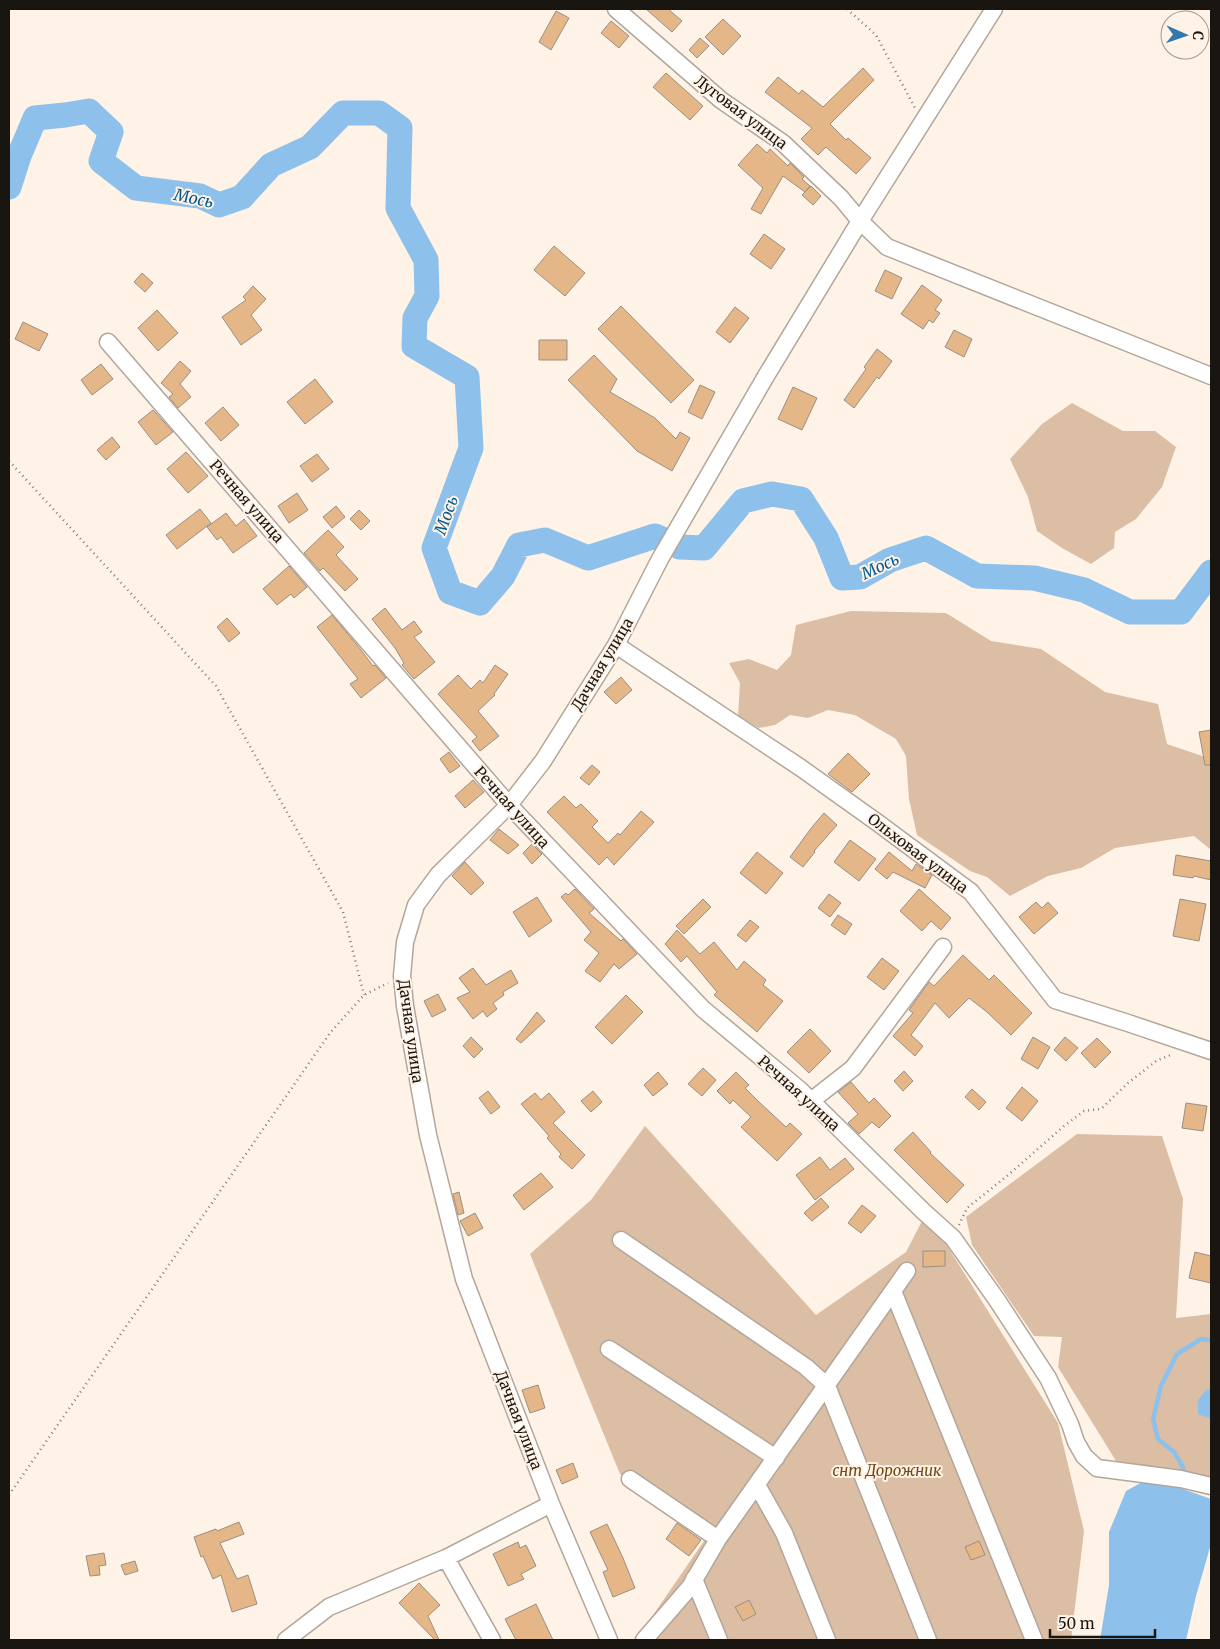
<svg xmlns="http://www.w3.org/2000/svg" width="1220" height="1649" viewBox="0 0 1220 1649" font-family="Merriweather,serif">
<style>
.green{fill:#dbbea3}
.water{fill:#8dc0eb}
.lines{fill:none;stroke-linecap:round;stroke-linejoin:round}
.stream{stroke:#8dc0eb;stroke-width:4.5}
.river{stroke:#8dc0eb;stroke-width:25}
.building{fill:#e5b788;stroke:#9a8f84}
.minor-casing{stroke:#b2a69b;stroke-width:19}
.path{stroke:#857d75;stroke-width:2.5;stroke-dasharray:1 4;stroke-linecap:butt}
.minor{stroke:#fff;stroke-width:16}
.labels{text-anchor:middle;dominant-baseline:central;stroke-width:4;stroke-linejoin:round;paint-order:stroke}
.street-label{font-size:15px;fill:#191511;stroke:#fff2e6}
.park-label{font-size:15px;font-style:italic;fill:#754812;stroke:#fff2e6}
.water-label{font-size:16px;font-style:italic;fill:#035a8f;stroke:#fff2e6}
</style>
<rect width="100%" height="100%" fill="#fff2e6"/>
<path class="green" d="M1072,403l51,28h32l21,16 -14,40 -26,32 -21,13 -1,16 -23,16 -29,-16 -25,-17 -9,-34 -18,-38 32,-35z
M851,611l95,2 45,28 50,8 64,43 53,12 9,40 44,15v91l-17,-14 -79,12 -34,20 -33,8 -38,20 -23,-19 -17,-6 -53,-36 -8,-36 -3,-43 -10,-17 -41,-24 -27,-5 -20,8 -18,-3 -15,10 -16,3 -21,-12 2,-33 -11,-20 20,-4 28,11 14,-15 5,-30z
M645,1126l171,189 90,-63 16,-31 19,15 117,187 26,108 -13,109h-431l-2,-3 68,-99 -86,-64 -90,-220 61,-54z
M1077,1134l85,2 21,63 -7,119 35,-4v165l-82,-12 -13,-6 -58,-94 4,-30 -28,-1 -62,-91 -6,-28z"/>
<path class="water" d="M1207,1389h4v30l-13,-5v-14z
M1146,1480l34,8 31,11v45l-15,52 -10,44h-86l9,-55v-53l17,-41z"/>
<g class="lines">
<path class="stream" d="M1184,1469l-10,-17 -16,-13 -5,-20 8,-33 16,-32 24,-15 10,1"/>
<path class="river" d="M9,187l10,-31 16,-38 30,-3 24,-4 22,21 -10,29 35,27 64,8 19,9 23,-8 29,-32 39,-18 33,-34h36l21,15 -2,80 28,52 1,36 -12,22 -1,28 53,31 4,71 -37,100 16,44 30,11 23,-27 16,-31 26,-5 43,18 67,-22 25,11 24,1 39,-47 29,-7 29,5 25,39 16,40 18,-1 30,-17 36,-12 51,28 57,2 50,12 46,22h51l30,-40"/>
</g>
<path class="building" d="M646,9h22l14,12 -10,11z
M556,11l13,7 -18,32 -12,-8z
M723,19l18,17 -18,19 -18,-18z
M611,21l18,15 -10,12 -18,-15z
M700,38l9,8 -12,12 -8,-8z
M863,68l11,12 -44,44 16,16 2,-2 23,20 -15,16 -30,-27 -8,8 -17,-16 11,-11 -47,-36 13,-15 21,17 3,-4 21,17z
M666,73l37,33 -13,14 -37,-33z
M757,144l10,9 3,-4 18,17 2,-3 14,14 -2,2 8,7 -5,6 -22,-16 -22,38 -10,-5 12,-21 -25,-23z
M811,186l10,10 -8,9 -11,-10z
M764,234l21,15 -14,20 -21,-15z
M554,246l31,27 -20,23 -31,-26z
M885,270l17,8 -10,21 -17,-8z
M142,273l11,10 -8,9 -11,-10z
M922,285l20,15 -7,10 5,3 -7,10 -4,-3 -6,9 -22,-15z
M253,286l13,13 -15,16 11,15 -21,15 -19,-28 24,-17 -3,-3z
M621,306l73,74 -23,23 -73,-74z
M735,307l14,11 -19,25 -14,-11z
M157,310l21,23 -20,18 -20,-23z
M23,322l25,12 -9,17 -24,-12z
M954,330l18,9 -8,18 -19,-10z
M539,340h28v20h-28z
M877,349l15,12 -13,18 -2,-2 -23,31 -10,-8 22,-31 -2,-2z
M594,355l23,24 -7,13 45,26 21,21 4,-7 10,6 -18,33 -35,-20 -69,-71z
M180,361l11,10 -11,13 11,13 -13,11 -9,-11 4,-3 -12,-11z
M101,364l12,15 -21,16 -11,-15z
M315,379l18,23 -28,22 -18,-22z
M700,385l15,7 -13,27 -14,-7z
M793,387l24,11 -15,32 -24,-11z
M223,407l16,18 -18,16 -16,-18z
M153,410l20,22 -17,13 -18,-23z
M112,437l8,10 -14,13 -9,-10z
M186,452l22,24 -20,17 -21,-24z
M317,454l12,15 -17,13 -12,-16z
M297,493l11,17 -19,13 -11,-17z
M336,506l9,11 -13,11 -9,-11z
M200,509l11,14 -34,26 -11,-14z
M359,510l11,11 -9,9 -11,-11z
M226,513l10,13 8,-7 13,17 -24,17 -12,-16 -4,3 -10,-13z
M328,530l16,17 -8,8 22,24 -13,12 -22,-23 -3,3 -16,-18z
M289,566l18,21 -13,11 -3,-4 -14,11 -14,-16z
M385,608l17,22 12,-9 8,11 -8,5 21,25 -21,17 -12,-14 2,-2 -9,-15 -23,-29z
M332,615l29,35 12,16 2,-1 11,13 -25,20 -11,-14 8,-5 -41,-52z
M227,618l13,15 -11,9 -12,-15z
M495,665l13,9 -14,20 1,1 -17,16 21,25 -19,15 -8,-10 5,-4 -39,-43 20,-19 13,14 9,-9 3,3z
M621,677l11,13 -16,14 -12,-12z
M1211,730v35h-6l-6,-33z
M449,752l11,14 -10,7 -10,-14z
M848,753l22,21 -18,18 -24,-18z
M592,765l8,7 -11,13 -9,-7z
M473,780l11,12 -19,16 -10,-12z
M564,796l12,12 5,-4 17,17 -6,6 16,16 10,-10 2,2 21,-24 13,11 -40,43 -7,-8 -8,8 -52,-53z
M824,813l13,12 -23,26 1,1 -12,15 -13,-10 22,-30z
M499,829l20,16 -11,9 -18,-14z
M850,840l26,19 -17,22 -25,-19z
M532,844l10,10 -10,10 -9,-11z
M757,852l26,21 -17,21 -26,-21z
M889,852l23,19 4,-7 16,11 -7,13 -32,-16 -6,7 -12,-10z
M1176,855l35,6v19l-17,-4 -1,2 -20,-3z
M465,862l19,21 -13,12 -19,-19z
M575,889l19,20 -5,4 32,28 2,-2 14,15 -18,15 -5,-5 -14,18 -15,-11 14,-18 -15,-13 7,-8 -30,-35 5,-4 2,2z
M919,889l32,29 -10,12 -10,-9 -9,10 -22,-20z
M829,894l12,9 -11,14 -12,-9z
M537,897l15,24 -23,16 -16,-25z
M703,899l8,8 -27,27 -8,-8z
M1180,899l26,5 -7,37 -26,-5z
M1036,902l6,6 6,-6 10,11 -24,21 -15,-17z
M838,915l14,9 -7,11 -14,-10z
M750,920l9,7 -13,15 -9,-7z
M677,930l23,24 14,-12 23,28 7,-9 22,19 -3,5 20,16 -26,31 -43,-37 3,-3 -30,-36 -6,6 -16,-18z
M963,955l26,25 5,-5 38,38 -21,22 -24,-23 -18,-14 -20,20 -14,-15 -24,32 12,11 -8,10 -22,-20 20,-23 -4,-3 20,-28 5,4z
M882,958l17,13 -15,19 -17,-13z
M473,968l13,17 25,-15 7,13 -15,9 1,3 -11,8 4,6 -10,8 -4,-6 -10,8 -16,-21 13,-6 -11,-14z
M438,994l8,16 -14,7 -8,-16z
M626,995l17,17 -31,32 -17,-17z
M537,1012l8,9 -24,22 -5,-4z
M810,1029l21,22 -22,22 -22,-21z
M471,1037l12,12 -9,9 -11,-12z
M1033,1037l17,10 -12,22 -17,-10z
M1065,1037l13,11 -12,13 -12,-11z
M1097,1038l14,14 -16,16 -14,-15z
M703,1068l13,12 -14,16 -14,-12z
M904,1071l9,10 -10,10 -9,-10z
M658,1072l10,12 -15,12 -9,-11z
M736,1072l13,13 -4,3 13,13 28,26 4,-4 12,11 -25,27 -36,-34 10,-10 -18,-17 -3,4 -13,-13z
M851,1082l18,21 5,-5 17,18 -12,12 -7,-6 -13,12 -11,-11 10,-9 -20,-22z
M1022,1087l16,14 -16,20 -16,-13z
M972,1089l14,13 -7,8 -14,-13z
M488,1091l12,16 -9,7 -12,-16z
M593,1091l9,11 -11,10 -10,-11z
M535,1093l6,7 8,-7 16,19 -12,11 32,32 -13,14 -13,-12 2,-3 -14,-16 2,-2 -28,-32z
M1186,1103l21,3 -4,25 -21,-3z
M913,1132l18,20 -1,1 34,32 -17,18 -53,-53z
M820,1157l10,13 15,-12 9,11 -39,31 -19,-25z
M541,1173l12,14 -29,23 -11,-15z
M459,1192l5,21 -6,2 -5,-21z
M821,1198l8,9 -17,14 -8,-8z
M862,1205l14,11 -15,17 -13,-10z
M475,1213l8,15 -15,8 -8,-15z
M923,1251h22v15l-22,1z
M1195,1252l16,4v27l-22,-5z
M538,1385l7,23 -15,5 -8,-23z
M573,1463l5,14 -16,7 -6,-14z
M239,1522l5,12 -24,9 17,36 11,-4 9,29 -25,8 -11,-37 -8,4 -10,-23 -2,1 -7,-20 22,-8 1,2z
M677,1523l24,17 -12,16 -23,-17z
M607,1524l16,34 12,30 -22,9 -10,-25 5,-2 -18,-38z
M979,1541l6,14 -14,5 -6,-13z
M518,1542l2,6 6,-3 10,21 -15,8 3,5 -16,7 -15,-32z
M104,1553l2,12 -7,1 1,9 -10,1 -4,-20z
M135,1561l3,10 -13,4 -4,-10z
M419,1583l21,22 -12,11 11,24h-4l-36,-37z
M749,1600l7,14 -13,7 -8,-14z
M536,1604l17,36h-37l-11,-21z"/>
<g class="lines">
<g class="minor-casing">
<path id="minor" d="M616,9l105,91 62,43 58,55 19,23 27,26 324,129
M108,342l401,463 194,204 97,81 123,121 30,27 44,62 51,78 22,46 6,18 8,14 13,12 84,11 30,7
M616,645l185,123 77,55 93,69 84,108 73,23 83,28
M811,1101l42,-33 90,-121
M621,1240l185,127 21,19 101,254
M893,1291l141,349
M609,1349l167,109
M630,1479l88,60
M757,1485l27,48 43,107
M446,1558l46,82
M694,1579l25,61
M286,1640l43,-33 117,-49 105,-54
M609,1640l-58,-136 -87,-225 -36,-144 -23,-129 -3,-30 3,-34 11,-37 22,-30 71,-70 34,-44 73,-116 44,-86 106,-183 94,-155 134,-212
M644,1640l46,-53 28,-48 189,-268"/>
</g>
<path class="path" d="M847,9l29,26 39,73
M9,461l207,225 127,226 21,83
M959,1225l8,-17 40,-32 57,-50 20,-15 17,-2 27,-26 28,-22 17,-7
M9,1495l321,-462 34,-38 24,-12"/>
<use href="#minor" class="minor"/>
</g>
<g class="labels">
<g class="street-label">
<text transform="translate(741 112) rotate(37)">Луговая улица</text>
<text transform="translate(247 501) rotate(49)">Речная улица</text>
<text transform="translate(602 664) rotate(-59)">Дачная улица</text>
<text transform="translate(512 807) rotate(48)">Речная улица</text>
<text transform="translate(918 853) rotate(37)">Ольховая улица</text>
<text transform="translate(411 1031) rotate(82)">Дачная улица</text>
<text transform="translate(799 1093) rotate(42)">Речная улица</text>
<text transform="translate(519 1420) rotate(69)">Дачная улица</text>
</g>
<g class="park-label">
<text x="887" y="1470">снт Дорожник</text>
</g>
<g class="water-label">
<text transform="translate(194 198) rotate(12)">Мось</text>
<text transform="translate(446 515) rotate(-70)">Мось</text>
<text transform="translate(880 566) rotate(-25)">Мось</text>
</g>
</g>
<rect width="1220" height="1649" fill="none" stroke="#191511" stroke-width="20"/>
<g transform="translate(1185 35) rotate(92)"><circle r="24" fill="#fff2e6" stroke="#a39a91"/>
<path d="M0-4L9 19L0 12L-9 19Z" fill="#3278ad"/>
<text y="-8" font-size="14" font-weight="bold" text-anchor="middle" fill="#191511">С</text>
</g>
<path d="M1050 1629v8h105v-8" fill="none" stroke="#191511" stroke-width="2.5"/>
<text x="1058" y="1629" font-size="15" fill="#191511" stroke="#fff2e6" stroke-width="4" paint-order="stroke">50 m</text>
</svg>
